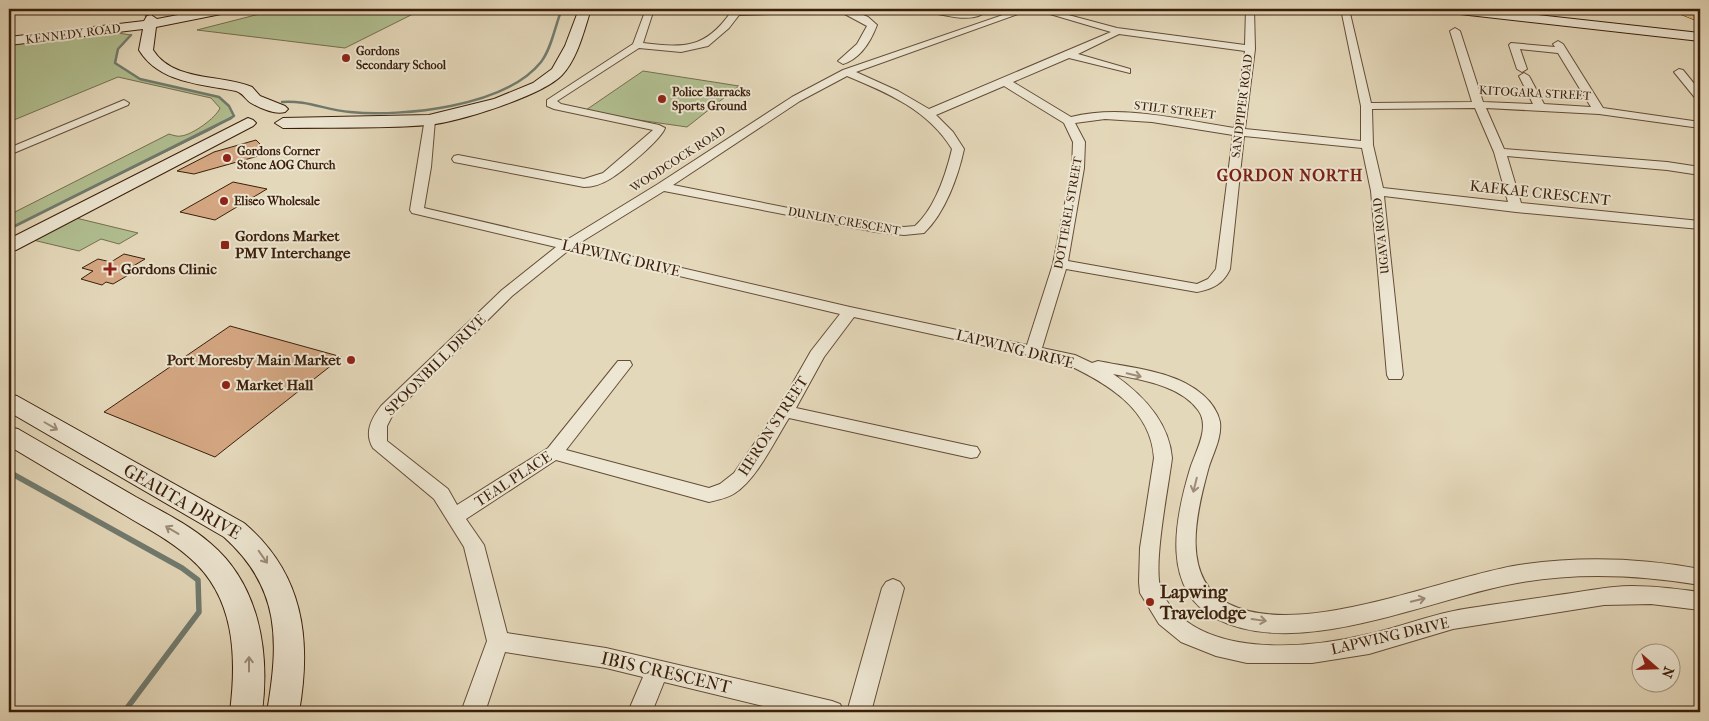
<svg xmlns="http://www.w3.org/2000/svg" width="1709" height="721" viewBox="0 0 1709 721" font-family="'IM FELL French Canon',serif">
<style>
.green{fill:#b1bf91;stroke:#766f4e}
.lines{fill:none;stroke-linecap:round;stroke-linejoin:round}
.stream-far2{stroke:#717b6f;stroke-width:2.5}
.stream-far1{stroke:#717b6f;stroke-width:3}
.stream{stroke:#717b6f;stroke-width:5.5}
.building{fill:#d4a782;stroke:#3b1f0b}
.street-casing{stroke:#654d37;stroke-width:2}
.secondary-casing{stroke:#3b1f0b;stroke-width:2}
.highway-casing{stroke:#3b1f0b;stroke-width:1}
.street{fill:#ede6d2;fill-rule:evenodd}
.secondary{fill:#ede6d2;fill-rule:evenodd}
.highway{fill:#e2bc7d;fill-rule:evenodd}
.oneway{stroke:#9d8c78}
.poi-dot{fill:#8f2418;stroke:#ede6d2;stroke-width:2}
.labels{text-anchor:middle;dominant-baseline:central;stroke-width:4;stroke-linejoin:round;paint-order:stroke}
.far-street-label{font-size:12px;fill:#3b1f0b;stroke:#ede6d2}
.far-poi-label{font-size:12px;font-weight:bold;fill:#3b1f0b;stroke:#ede6d2;text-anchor:start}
.street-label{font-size:15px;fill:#3b1f0b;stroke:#ede6d2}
.poi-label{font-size:15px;font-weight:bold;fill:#3b1f0b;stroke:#ede6d2;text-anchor:start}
.far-district-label{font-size:16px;font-weight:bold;letter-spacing:1px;fill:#7a1f14;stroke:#ede6d2}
.near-street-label{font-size:18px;fill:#3b1f0b;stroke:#ede6d2}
.near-poi-label{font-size:18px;font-weight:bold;fill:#3b1f0b;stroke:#ede6d2;text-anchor:start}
</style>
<rect width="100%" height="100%" fill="#e4d8ba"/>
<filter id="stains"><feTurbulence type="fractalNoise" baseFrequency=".004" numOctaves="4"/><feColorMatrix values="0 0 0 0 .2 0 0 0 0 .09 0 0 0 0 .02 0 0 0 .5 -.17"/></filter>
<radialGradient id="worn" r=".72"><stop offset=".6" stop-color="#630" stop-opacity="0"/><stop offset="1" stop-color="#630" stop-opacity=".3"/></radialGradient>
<path class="green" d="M279,9h118l20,3 -72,36 -148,-18z
M118,33l13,2 -13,14 -3,14 25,16 79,18 10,9 5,10 -24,14 -201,99v-14l160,-81c3,1 9,3 12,2 11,-1 35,-18 39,-28l-9,-10 -93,-21 -109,45v-79z
M643,71l96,15 -52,41 -104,-15z
M76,218l62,15 -19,11 -18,-5 -22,12 -46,-11z"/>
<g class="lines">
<path class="stream-far2" d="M146,16l11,-7
M131,35l-13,14 -3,14 25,16 79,18 10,9 5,10 -5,3
M282,102c24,-2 44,8 68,10 53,5 155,-5 191,-50 11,-14 14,-37 21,-53"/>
<path class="stream-far1" d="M9,229l222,-111"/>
<path class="stream" d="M9,472l173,96 16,12 1,32 -75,100"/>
</g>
<path class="building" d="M256,140l13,13 -75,21 -17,-3 37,-19z
M233,182l34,7 -52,31 -35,-8z
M124,254l21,5 -15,9 7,2 -24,14 -7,-2 -4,3 -21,-6 12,-8 -11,-3 16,-9 13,3z
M230,326l112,31 -127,100 -111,-45z"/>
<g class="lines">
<g class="street-casing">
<path id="street" d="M646,9h8l-11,34c41,5 62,6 88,-31l-2,-3h120l19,8 9,8c-6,16 -17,34 -34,39l-5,-3 19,-17 10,-18 -26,-14 -102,3 -10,13 -21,18 -27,6 -42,-4 -82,53 4,3 98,21 6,3c-4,12 -43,44 -55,51 -8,5 -17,8 -26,8l-130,-25 -2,-3 2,-3 4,-1 126,24 19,-6 50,-43 -99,-21 -7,-3v-6l86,-56z
M924,9l41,3 24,-3c-15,16 -42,6 -61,3z
M1020,9h12l-176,63 42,19 31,18 182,-77 -78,-23h13l71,19 128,17 1,-36h8l1,40 -10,80 116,12v-35l-20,-97h8l22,94 101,-1 -22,-71 5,-3 5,3 23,71 50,2 -14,-28 5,-3 5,3 15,28 47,3 -33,-54 -38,-4 7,20 -5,3 -5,-3 -8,-24 2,-2 44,4 -2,-3 5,-3 5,3 40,64 97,14v6l-101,-14 -113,-6 18,41 163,13 33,5v8l-33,-5 -160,-14 14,47 179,18v8l-184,-17 -132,-16 19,179 -2,4h-12l-2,-4 -16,-184 -9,-43 -118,-12 -14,133c-7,15 -17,20 -33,23l-131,-23 -24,79 33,7 17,8 6,-2c34,7 78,10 105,34 8,7 15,17 17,27 2,17 -8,33 -12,48 -12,44 -28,109 21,134 72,36 214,-27 290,-39 60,-9 122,-7 181,4v16c-60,-10 -123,-13 -183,-2 -86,15 -217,78 -300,36 -57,-29 -42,-100 -27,-150 5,-17 21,-42 8,-59 -18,-25 -57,-30 -85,-36 29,20 56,47 59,84 -3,27 -21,113 -10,135 35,67 145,56 207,41 32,-7 63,-20 95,-25 31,-5 62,-9 94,-14 25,-3 49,-9 74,-9 23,0 46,3 68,6v18l-49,-6 -47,1 -151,24 -84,25 -57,9h-65l-31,-7 -35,-14 -22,-18 -19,-31 -1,-11 1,-34 14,-90c-3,-50 -49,-76 -90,-95l-210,-46 -30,40 -28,51 175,38 6,1 3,5 -3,5 -6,1 -182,-40c-14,22 -32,61 -54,75 -7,5 -18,7 -26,9l-153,-42 -90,59 18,26 23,88 99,15 226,53 8,3 4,8h-56l-124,-30 -12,30h-24l15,-35 -37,-9 -101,-16 -20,60h-24l26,-71 -23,-94 -30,-48 -61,-51c-9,-15 -2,-29 8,-42l121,-116 54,-43 -144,-34 -2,-3 15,-92h8l2,2 -4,47 -7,41 141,33 93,-57 134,-87 51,-27zM1119,34l126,17 -11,77c-53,-8 -111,-24 -163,-11l-58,-35 56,-24 61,15v-4l-52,-15zM847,76c41,17 81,34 105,73 -6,25 -17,59 -37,77l-11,1 -65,-9 -166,-33 127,-84zM1004,86l60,37 9,19 -1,26 -19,96 -26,81 -177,-38 -272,-63 86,-53 212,41 28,3 20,-2c21,-20 34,-56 40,-84l-11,-17 -17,-17zM1475,108l19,44 14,50 -125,-14 -10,-43 -1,-36zM1105,119l47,3 81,13 -17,134 -8,10 -11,5 -129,-23 16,-93 1,-26 -10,-19zM569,250l271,64 -29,37 -33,58 -44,64 -14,11 -11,4 -143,-38 66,-85 -2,-4h-12l-70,87 -91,57 -9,-16 -61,-48v-15l6,-12 119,-118z
M1679,69l4,1 17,21v9l-4,-1 -22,-27z
M124,100l5,3 -1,2 -119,50v-7z
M893,579l7,3 4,6 -33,124h-24l35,-124 4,-6z"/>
</g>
<g class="secondary-casing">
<path id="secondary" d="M209,9h23l-6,4 -70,14 -3,23c20,32 68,24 99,37l8,9 25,10 3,3 -3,3c-10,3 -25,-4 -34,-9 -6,-4 -8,-10 -15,-12 -35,-7 -77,-8 -97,-41l4,-21 -134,16v-8l135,-16 3,-5 4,-1 6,4z
M579,9h12c-7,21 -13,49 -29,66 -20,21 -104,47 -134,50 -48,4 -97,2 -145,3l-8,-5 8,-5 146,-3 65,-16 39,-16 19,-14 13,-23z
M1445,9h37l218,24v8l-249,-28z
M248,118l5,2 3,3 -3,3 -237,124 -7,2v-13z
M9,394l8,2 227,127c59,50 68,115 55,189h-32c12,-70 14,-124 -43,-175l-215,-125z
M9,427l9,2c39,23 79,45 118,68 25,14 52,27 74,46 49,41 60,108 52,169h-32c7,-56 5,-115 -40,-154 -20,-18 -44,-30 -67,-44 -38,-23 -76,-45 -114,-68z"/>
</g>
<g class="highway-casing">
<path id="highway" d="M1673,9h20l7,3v10l-25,-10z"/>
</g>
<use href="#street" class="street"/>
<use href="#secondary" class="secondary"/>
<use href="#highway" class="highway"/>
</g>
<defs><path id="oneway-shaft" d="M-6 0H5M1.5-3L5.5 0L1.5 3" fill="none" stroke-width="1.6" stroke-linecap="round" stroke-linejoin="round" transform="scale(1.25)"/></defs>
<g class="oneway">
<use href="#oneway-shaft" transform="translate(1134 375) rotate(13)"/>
<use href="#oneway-shaft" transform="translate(51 426) rotate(30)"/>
<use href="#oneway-shaft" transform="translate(1195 485) rotate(104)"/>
<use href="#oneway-shaft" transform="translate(172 530) rotate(-149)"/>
<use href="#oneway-shaft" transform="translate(263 557) rotate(55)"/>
<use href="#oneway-shaft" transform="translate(1418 600) rotate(-14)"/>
<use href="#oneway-shaft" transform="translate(1259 620) rotate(8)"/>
<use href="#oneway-shaft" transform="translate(249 664) rotate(-90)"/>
</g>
<g class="poi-dot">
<circle cx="346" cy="58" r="5"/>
<circle cx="662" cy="99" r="5"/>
<circle cx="227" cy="158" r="5"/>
<circle cx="224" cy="201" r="5"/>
<rect x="220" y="240" width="10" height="10" rx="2.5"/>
<path d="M107.5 261.5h5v5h5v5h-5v5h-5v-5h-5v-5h5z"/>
<circle cx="351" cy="360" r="5"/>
<circle cx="226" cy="385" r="5"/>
<circle cx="1150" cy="602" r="5"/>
</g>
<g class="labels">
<g class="far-street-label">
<text transform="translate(73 34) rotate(-7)">KENNEDY ROAD</text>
<text transform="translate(1535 93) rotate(3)">KITOGARA STREET</text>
<text transform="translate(1242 106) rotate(-83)">SANDPIPER ROAD</text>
<text transform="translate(1175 110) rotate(7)">STILT STREET</text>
<text transform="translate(678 159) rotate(-33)">WOODCOCK ROAD</text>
<text transform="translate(1068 213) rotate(-80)">DOTTEREL STREET</text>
<text transform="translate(844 221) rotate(10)">DUNLIN CRESCENT</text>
<text transform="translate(1381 236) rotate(-96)">UGAVA ROAD</text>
</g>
<g class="far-poi-label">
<text x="356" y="51">Gordons<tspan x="356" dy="14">Secondary School</tspan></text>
<text x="672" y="92">Police Barracks<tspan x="672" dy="14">Sports Ground</tspan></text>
<text x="237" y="151">Gordons Corner<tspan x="237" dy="14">Stone AOG Church</tspan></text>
<text x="234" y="201">Eliseo Wholesale</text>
</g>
<g class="street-label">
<text transform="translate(1540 193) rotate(6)">KAEKAE CRESCENT</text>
<text transform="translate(621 258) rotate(13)">LAPWING DRIVE</text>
<text transform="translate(1015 349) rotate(14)">LAPWING DRIVE</text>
<text transform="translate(435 365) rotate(-45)">SPOONBILL DRIVE</text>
<text transform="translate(773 426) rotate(-57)">HERON STREET</text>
<text transform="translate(513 479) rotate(-33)">TEAL PLACE</text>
<text transform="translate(1390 636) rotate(-13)">LAPWING DRIVE</text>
</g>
<g class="poi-label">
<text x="235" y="236">Gordons Market<tspan x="235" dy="17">PMV Interchange</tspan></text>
<text x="121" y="269">Gordons Clinic</text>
<text x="341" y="360" text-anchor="end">Port Moresby Main Market</text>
<text x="236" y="385">Market Hall</text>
</g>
<g class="far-district-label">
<text x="1290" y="175">GORDON NORTH</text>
</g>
<g class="near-street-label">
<text transform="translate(182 502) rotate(30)">GEAUTA DRIVE</text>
<text transform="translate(666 673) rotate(13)">IBIS CRESCENT</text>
</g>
<g class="near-poi-label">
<text x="1160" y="592">Lapwing<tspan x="1160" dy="21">Travelodge</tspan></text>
</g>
</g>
<rect width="1709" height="721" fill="none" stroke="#e4d8ba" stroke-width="30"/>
<rect x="10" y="10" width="1689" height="701" fill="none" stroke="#3b1f0b" stroke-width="2.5"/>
<rect x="15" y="15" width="1679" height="691" fill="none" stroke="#3b1f0b"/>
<g transform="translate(1656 668) rotate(110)"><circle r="24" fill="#ede6d2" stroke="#a69682"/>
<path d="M0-4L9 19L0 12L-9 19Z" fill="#8f2418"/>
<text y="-8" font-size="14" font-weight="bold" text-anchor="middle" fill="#3b1f0b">N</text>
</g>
<rect width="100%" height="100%" filter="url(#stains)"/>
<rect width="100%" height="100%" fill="url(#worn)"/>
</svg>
